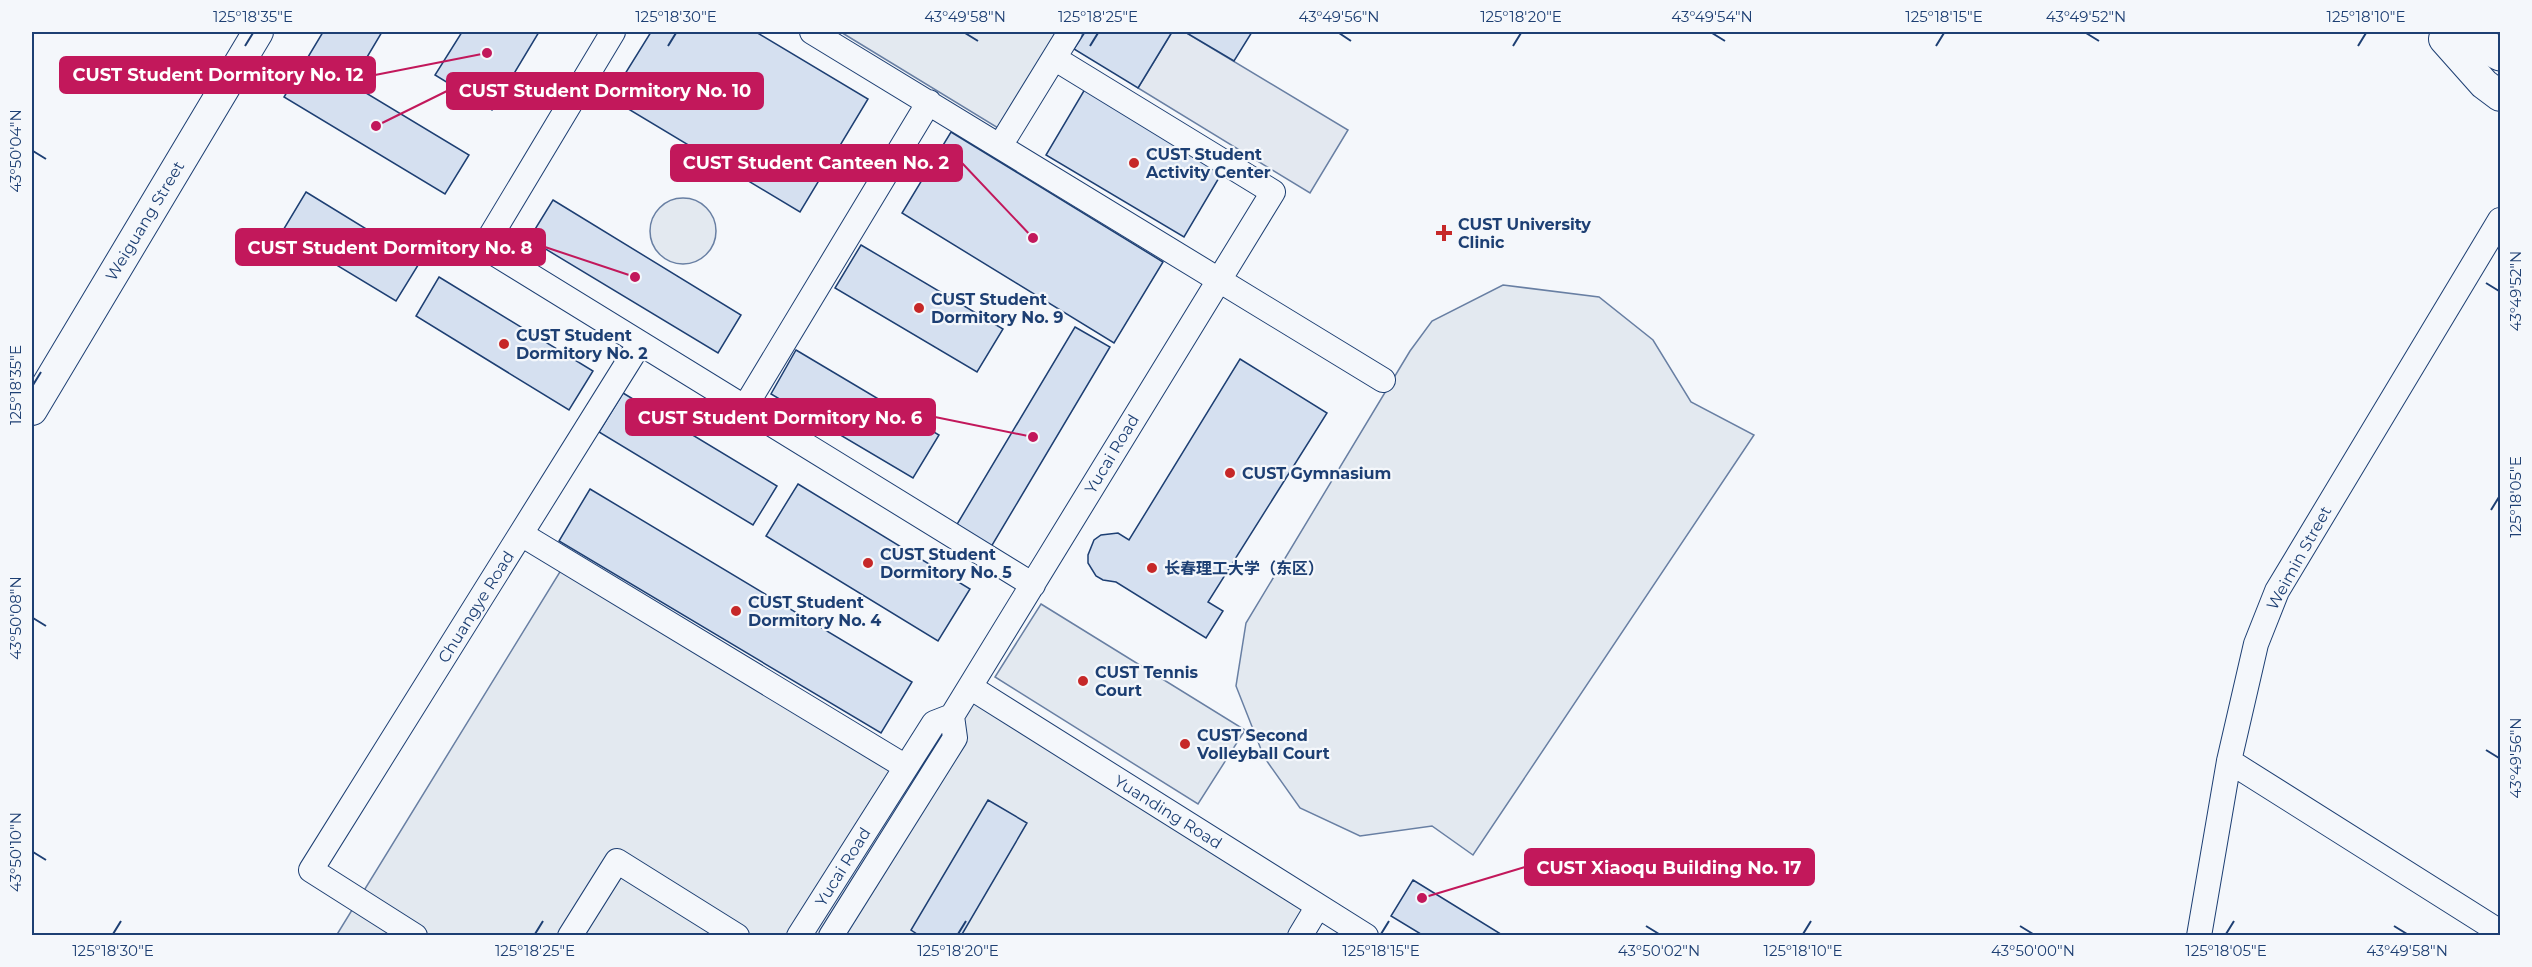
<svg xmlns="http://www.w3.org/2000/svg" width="2532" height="967" viewBox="0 0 2532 967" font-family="Montserrat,'Noto Sans SC',sans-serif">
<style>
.green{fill:#e3e9f0;stroke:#687fa3;stroke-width:1.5}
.parking{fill:#e3e8f0;stroke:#687fa3;stroke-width:1.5}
.building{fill:#d5e0f0;stroke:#1d3f73;stroke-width:1.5}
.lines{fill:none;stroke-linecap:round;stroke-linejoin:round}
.minor-casing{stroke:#1d3f73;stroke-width:26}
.major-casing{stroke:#1d3f73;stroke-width:32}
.highway-casing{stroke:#1d3f73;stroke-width:35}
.minor{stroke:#f4f7fb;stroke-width:24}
.major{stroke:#f4f7fb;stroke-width:30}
.highway{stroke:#f4f7fb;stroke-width:33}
.ticks{fill:none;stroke:#1d3f73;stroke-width:2}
.poi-dot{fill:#c62828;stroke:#f4f7fb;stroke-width:2}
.labels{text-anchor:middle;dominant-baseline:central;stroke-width:4.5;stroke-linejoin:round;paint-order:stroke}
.poi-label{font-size:16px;font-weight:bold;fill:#1d3f73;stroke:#f4f7fb;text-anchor:start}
.street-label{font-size:16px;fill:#1d3f73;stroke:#f4f7fb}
.leader{fill:none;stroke:#c2185b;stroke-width:2}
.callout-dot{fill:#c2185b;stroke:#f4f7fb;stroke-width:2}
.callout{fill:#c2185b;stroke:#c2185b;stroke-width:2}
.callout-label{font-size:18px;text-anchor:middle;font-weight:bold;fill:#fff}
.neatline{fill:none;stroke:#1d3f73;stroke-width:2}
.ticks-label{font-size:15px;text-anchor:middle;fill:#1d3f73}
</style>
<rect width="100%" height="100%" fill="#f4f7fb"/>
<path class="green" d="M846,32h211l-59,96 -154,-94z
M650 231a33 33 0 1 1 66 0a33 33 0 1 1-66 0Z
M1503,285l96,12 54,43 38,62 63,33 -281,420 -41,-29 -72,10 -60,-28 -36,-51 -28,-71 10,-63 164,-272 22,-30z
M566,562l340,205 64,-80 348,219 -18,30h-964z
M1041,604l204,126 -47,74 -203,-127z"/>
<path class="parking" d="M1172,32h13l163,98 -38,63 -172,-105z"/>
<path class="building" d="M323,32h59l-31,52 118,71 -24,39 -161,-97z
M462,32h77l-47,78 -57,-35z
M651,32h105l112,67 -68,113 -190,-114z
M1085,32h87l-34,56 -64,-39z
M1185,32h67l-18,29z
M1085,89l138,82 -39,66 -138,-82z
M951,132l212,130 -49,81 -212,-130z
M306,192l114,70 -24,39 -114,-69z
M553,200l188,115 -23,38 -189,-114z
M861,245l142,84 -26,43 -142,-84z
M439,277l154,94 -24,39 -153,-94z
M1075,327l35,20 -119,200 -35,-21z
M796,350l143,85 -26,43 -142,-84z
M1240,359l87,54 -119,189 15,9 -17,27 -90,-56 -13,-2 -7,-4 -8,-13v-8l6,-15 7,-5 17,-2 11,7z
M623,393l154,93 -24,39 -154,-93z
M798,484l172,105 -32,52 -172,-105z
M590,489l322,193 -31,51 -322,-192z
M988,800l39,23 -66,113h-41l-9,-6z
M1413,880l91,56h-80l-33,-20z"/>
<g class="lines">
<g class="minor-casing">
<path id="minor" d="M613,32l-129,215 549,338
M812,32l571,348
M1000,146l70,-114
M745,407l184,-305
M521,534l385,233
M970,687l396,249
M952,716l321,-524 -219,-134
M2229,761l271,171
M415,936l-104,-66 329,-527
M570,936l47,-75 120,75
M799,936l135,-213 18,-7 3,22 -124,198
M1300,936l18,-30
M2199,936l30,-175 27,-117 21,-53 223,-371"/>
</g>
<g class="major-casing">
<path id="major" d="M2444,39l40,45 16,12
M32,410l226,-378"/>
</g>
<g class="highway-casing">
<path id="highway" d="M2458,32l42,22"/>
</g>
<use href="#minor" class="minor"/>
<use href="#major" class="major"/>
<use href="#highway" class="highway"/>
</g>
<path class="ticks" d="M965,33l13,8M1339,33l12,8M1712,33l13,8M2086,33l13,8M245,46l8,-13M668,46l8,-13M1090,46l8,-13M1513,46l8,-13M1936,46l8,-13M2358,46l8,-13M33,151l13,8M2486,283l13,8M33,385l8,-13M2491,510l8,-13M33,618l13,8M2486,750l13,8M33,852l13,8M1646,926l13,8M2020,926l13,8M2394,926l13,8M113,934l8,-13M535,934l8,-13M958,934l8,-13M1381,934l8,-13M1803,934l8,-13M2226,934l8,-13"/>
<g class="poi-dot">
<circle cx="1134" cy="163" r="6"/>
<path d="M1441 224h6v6h6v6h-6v6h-6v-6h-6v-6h6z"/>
<circle cx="919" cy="308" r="6"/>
<circle cx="504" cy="344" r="6"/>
<circle cx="1230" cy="473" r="6"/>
<circle cx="868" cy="563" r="6"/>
<circle cx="1152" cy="568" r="6"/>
<circle cx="736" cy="611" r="6"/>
<circle cx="1083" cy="681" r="6"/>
<circle cx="1185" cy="744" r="6"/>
</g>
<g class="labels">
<g class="poi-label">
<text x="1146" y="154">CUST Student<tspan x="1146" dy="18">Activity Center</tspan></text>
<text x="1458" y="224">CUST University<tspan x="1458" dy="18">Clinic</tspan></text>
<text x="931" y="299">CUST Student<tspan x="931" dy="18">Dormitory No. 9</tspan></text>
<text x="516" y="335">CUST Student<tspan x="516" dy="18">Dormitory No. 2</tspan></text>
<text x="1242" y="473">CUST Gymnasium</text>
<text x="880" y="554">CUST Student<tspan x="880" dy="18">Dormitory No. 5</tspan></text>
<text x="1164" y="568">长春理工大学（东区）</text>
<text x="748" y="602">CUST Student<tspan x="748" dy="18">Dormitory No. 4</tspan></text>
<text x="1095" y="672">CUST Tennis<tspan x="1095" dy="18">Court</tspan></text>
<text x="1197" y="735">CUST Second<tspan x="1197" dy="18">Volleyball Court</tspan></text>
</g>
<g class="street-label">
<text transform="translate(145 221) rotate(-59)">Weiguang Street</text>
<text transform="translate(1112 454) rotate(-59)">Yucai Road</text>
<text transform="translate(2299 558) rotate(-61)">Weimin Street</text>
<text transform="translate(476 607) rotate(-58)">Chuangye Road</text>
<text transform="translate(1168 812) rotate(32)">Yuanding Road</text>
<text transform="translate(843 867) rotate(-58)">Yucai Road</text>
</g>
</g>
<path class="leader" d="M487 53L375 75M376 126L447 91M1033 238L962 163M635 277L545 247M1033 437L935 417M1422 898L1525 867"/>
<g class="callout-dot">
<circle cx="487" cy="53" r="6"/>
<circle cx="376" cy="126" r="6"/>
<circle cx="1033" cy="238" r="6"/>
<circle cx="635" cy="277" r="6"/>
<circle cx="1033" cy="437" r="6"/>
<circle cx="1422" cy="898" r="6"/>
</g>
<g class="callout">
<rect x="60" y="57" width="315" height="36" rx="6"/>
<rect x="447" y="73" width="316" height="36" rx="6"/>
<rect x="671" y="145" width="291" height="36" rx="6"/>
<rect x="236" y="229" width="309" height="36" rx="6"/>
<rect x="626" y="399" width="309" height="36" rx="6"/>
<rect x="1525" y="849" width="289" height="36" rx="6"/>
</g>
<g class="callout-label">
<text x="218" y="81">CUST Student Dormitory No. 12</text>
<text x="605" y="97">CUST Student Dormitory No. 10</text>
<text x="816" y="169">CUST Student Canteen No. 2</text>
<text x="390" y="254">CUST Student Dormitory No. 8</text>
<text x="780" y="424">CUST Student Dormitory No. 6</text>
<text x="1669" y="874">CUST Xiaoqu Building No. 17</text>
</g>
<rect width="2532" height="967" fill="none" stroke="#f4f7fb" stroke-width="66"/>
<rect x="33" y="33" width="2466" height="901" class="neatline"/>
<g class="ticks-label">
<text x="253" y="22">125°18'35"E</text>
<text x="676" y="22">125°18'30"E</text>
<text x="965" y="22">43°49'58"N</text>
<text x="1098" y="22">125°18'25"E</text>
<text x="1339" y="22">43°49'56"N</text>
<text x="1521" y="22">125°18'20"E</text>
<text x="1712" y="22">43°49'54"N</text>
<text x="1944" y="22">125°18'15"E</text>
<text x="2086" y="22">43°49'52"N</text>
<text x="2366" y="22">125°18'10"E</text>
<text transform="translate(16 151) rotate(-90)" y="5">43°50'04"N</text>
<text transform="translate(2516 291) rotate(-90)" y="5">43°49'52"N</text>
<text transform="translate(16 385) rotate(-90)" y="5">125°18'35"E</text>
<text transform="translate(2516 497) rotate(-90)" y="5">125°18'05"E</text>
<text transform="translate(16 618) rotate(-90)" y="5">43°50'08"N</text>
<text transform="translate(2516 758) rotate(-90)" y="5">43°49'56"N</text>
<text transform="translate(16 852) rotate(-90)" y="5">43°50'10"N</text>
<text x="113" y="956">125°18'30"E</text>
<text x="535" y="956">125°18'25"E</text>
<text x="958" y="956">125°18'20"E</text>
<text x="1381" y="956">125°18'15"E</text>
<text x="1659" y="956">43°50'02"N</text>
<text x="1803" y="956">125°18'10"E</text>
<text x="2033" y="956">43°50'00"N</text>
<text x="2226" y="956">125°18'05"E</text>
<text x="2407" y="956">43°49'58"N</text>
</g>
</svg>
